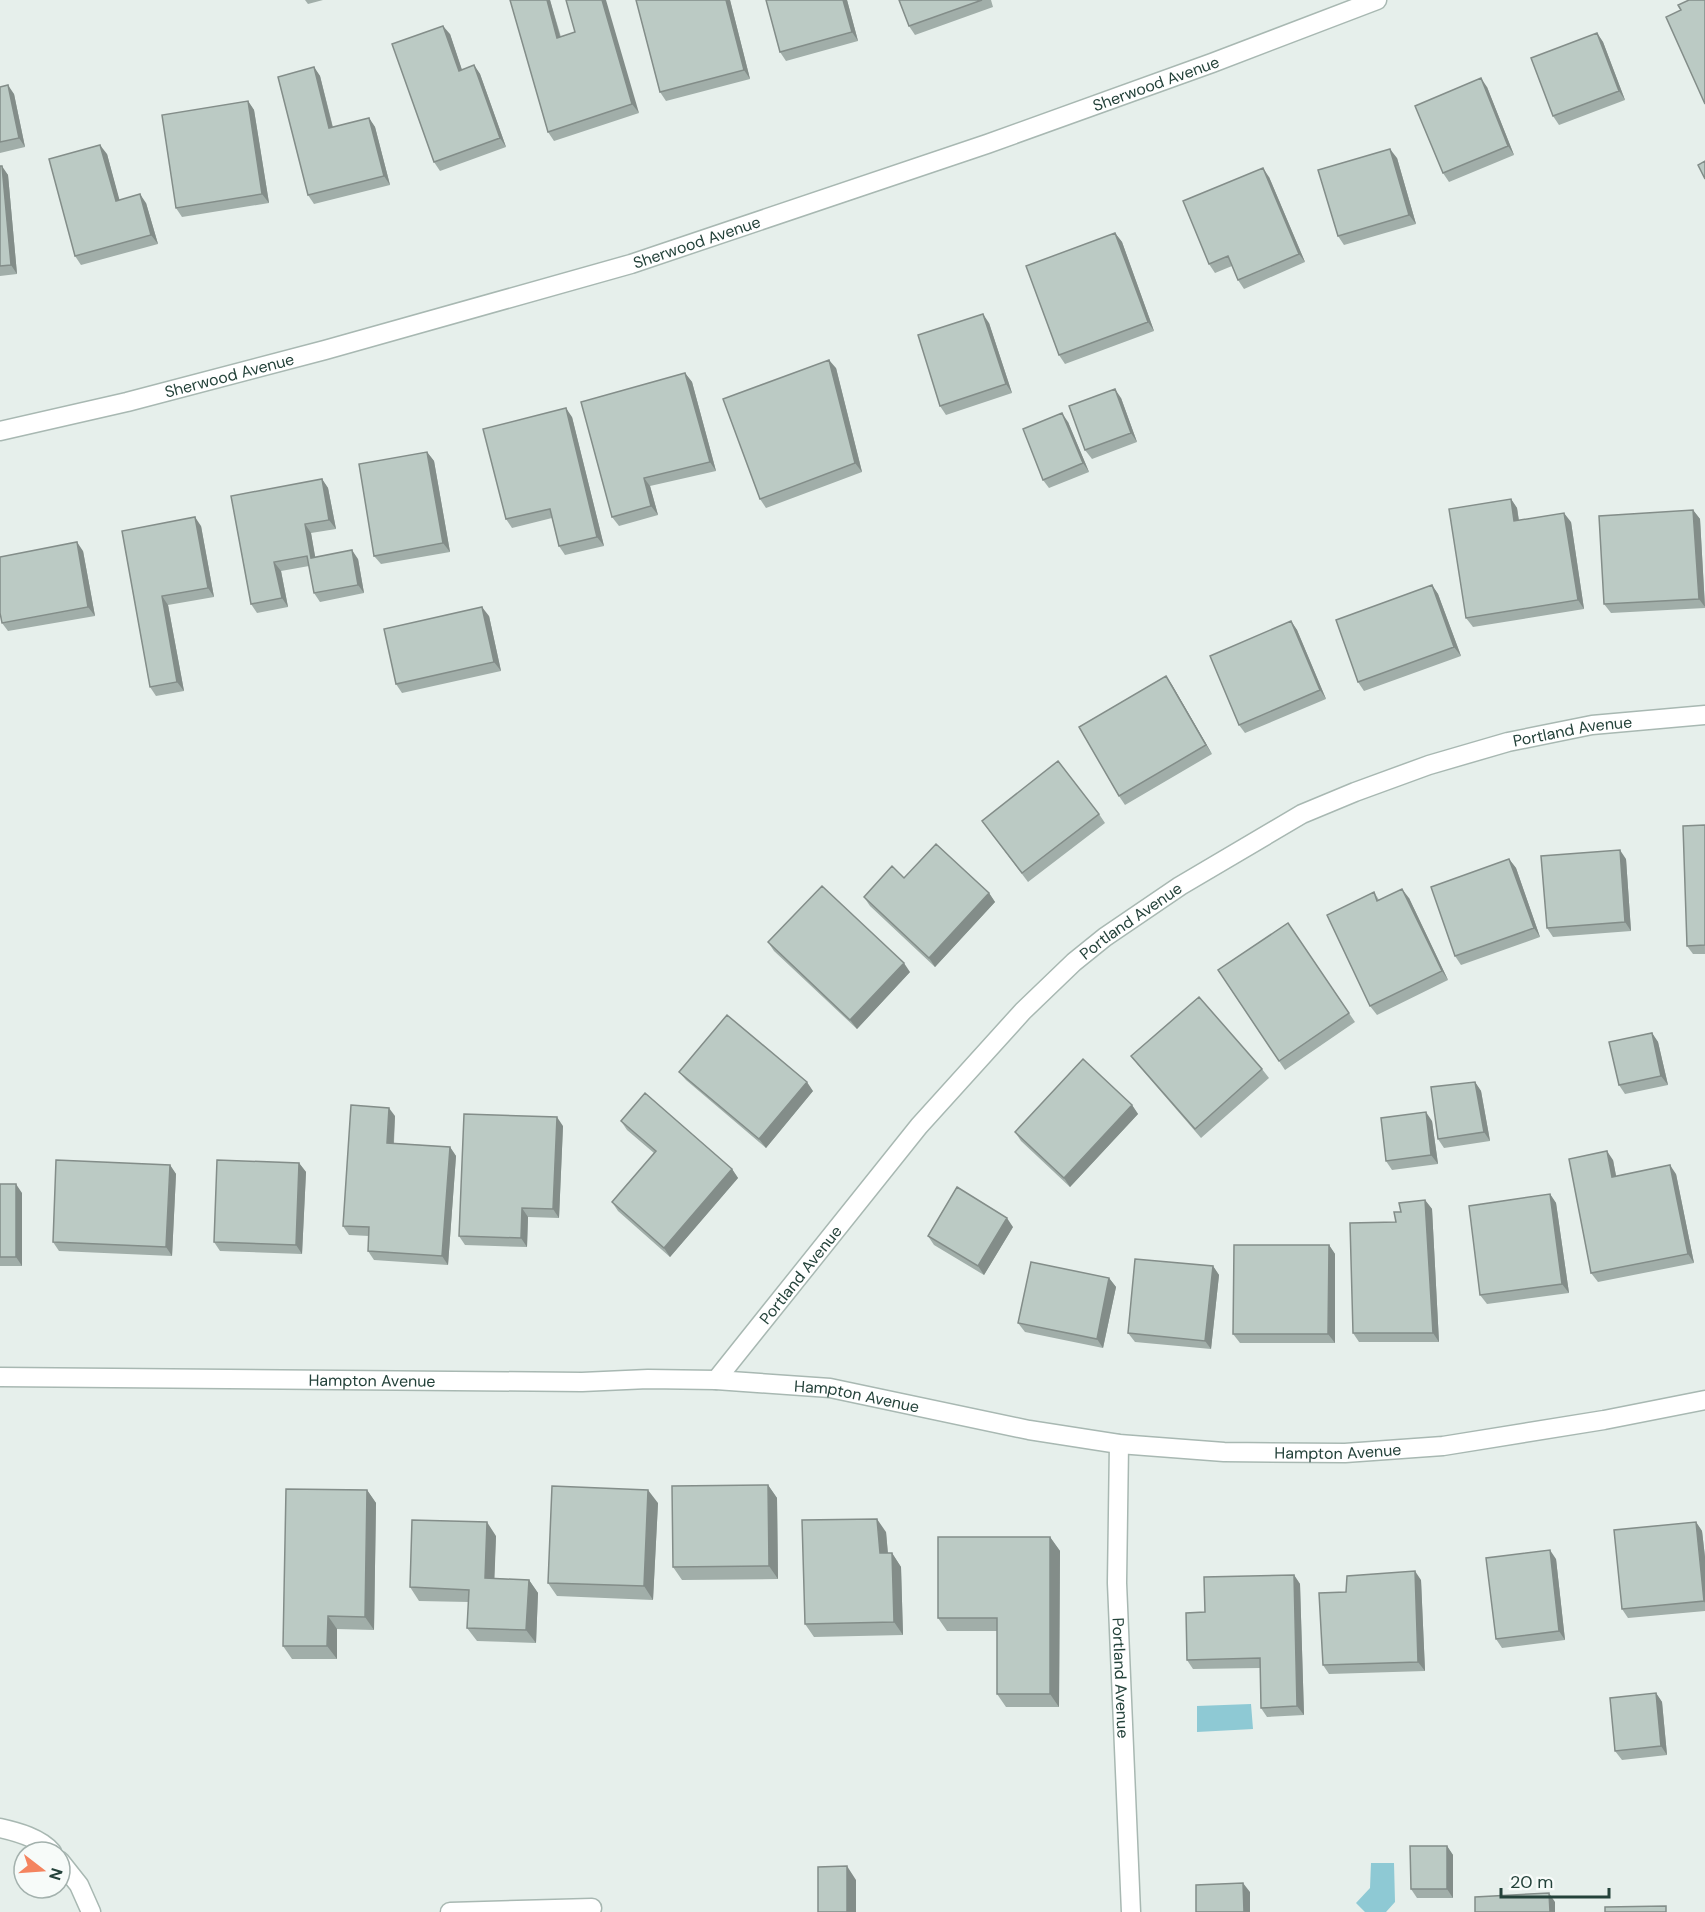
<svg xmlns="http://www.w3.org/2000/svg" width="1705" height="1912" viewBox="0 0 1705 1912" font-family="'DM Sans',sans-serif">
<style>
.water{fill:#8ec9d4}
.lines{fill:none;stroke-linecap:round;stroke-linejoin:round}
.lane-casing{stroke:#a8b8b2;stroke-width:21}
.street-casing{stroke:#a8b8b2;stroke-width:21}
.lane{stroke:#fff;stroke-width:18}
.street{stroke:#fff;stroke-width:18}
.wall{fill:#a1aea9}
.shaded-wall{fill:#838d89}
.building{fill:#bbcac4;stroke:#838d89;stroke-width:1.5}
.labels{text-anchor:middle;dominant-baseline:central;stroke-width:4.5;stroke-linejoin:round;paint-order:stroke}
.street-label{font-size:16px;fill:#24423a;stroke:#f7fbf9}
</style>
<rect width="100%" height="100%" fill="#e6efeb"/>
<path class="water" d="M1251,1704l2,25 -56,3v-26z
M1371,1863h23l1,39 -9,10h-21l-9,-9 14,-15z"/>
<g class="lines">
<g class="lane-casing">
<path id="lane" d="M0,1828c18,4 40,10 52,24
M60,1861l19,24 12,27
M450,1912l142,-4"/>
</g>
<g class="street-casing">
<g id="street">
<path id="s1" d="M0,431l127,-29 198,-52 306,-86 356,-120 225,-81 165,-63"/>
<path id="s2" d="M0,1377l582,5 66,-3 68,1 114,8 199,42 90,14 105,8 121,1 98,-7 161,-26 101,-20"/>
<path id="s3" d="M716,1380l203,-254 104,-115 51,-49 31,-25 75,-51 122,-72 53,-22 74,-27 79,-23 84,-17 113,-10"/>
<path id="s4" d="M1119,1444l-2,139 14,329"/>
</g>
</g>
<use href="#lane" class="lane"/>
<use href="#street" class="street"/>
</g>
<path class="wall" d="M305,0h18l-15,4z
M510,0h40l11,37 14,-5 -9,-32 73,113 -85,28 -6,-9z
M636,0h94l20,79 -84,22 -6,-9z
M766,0h81l11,41 -72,20 -6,-9z
M899,0h92l2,7 -78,28 -6,-9z
M1597,33l6,9 22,58 -66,25 -6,-9z
M450,34l12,36 12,-5 6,9 26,73 -66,24 -6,-9z
M314,67l6,9 13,51 36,-9 6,9 15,58 -76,19 -6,-9z
M0,87l14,7 11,53 -25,6z
M1487,87l27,68 -65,27 -6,-9z
M248,101l6,9 15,93 -87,14 -6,-9z
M107,154l12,46 27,3 12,41 -77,21 -6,-9z
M1397,158l19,66 -72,21 -6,-9z
M0,166l8,9 9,99 -17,2z
M1269,177l36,85 -61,27 -6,-9 -6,-14 -17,7 -6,-9z
M1115,233l7,9 32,89 -89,33 -6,-9z
M989,323l23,70 -66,22 -6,-9z
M836,368l26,104 -96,36 -6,-9z
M685,373l7,9 24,89 -66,15 8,29 -39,11 -7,-9z
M1121,398l16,44 -45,17 -7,-9z
M572,417l32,129 -39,9 -6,-9 -7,-28 -40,10 -6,-9z
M1068,422l21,50 -40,16 -6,-8z
M427,452l7,9 16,91 -69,12 -7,-8z
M322,479l6,9 8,41 -25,4 4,24 43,2 6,34 -44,9 -6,-9 -5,-27 -28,5 7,36 -31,6 -6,-9z
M1511,499l6,9 2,12 52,2 13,87 -111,18 -7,-9z
M1693,510l7,9 5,89 -94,5 -7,-9z
M201,526l13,71 -46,8 16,86 -28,5 -6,-9 -28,-156z
M83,551l12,65 -87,15 -6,-8z
M1432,585l6,9 23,62 -97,35 -6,-9z
M489,616l12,55 -99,22 -6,-9z
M1291,621l6,9 29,69 -81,34 -6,-8z
M1166,676l6,9 40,69 -87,51 -6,-9z
M1099,814l6,9 -77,59 -46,-61z
M1705,825v129h-12l-6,-8z
M1509,859l7,9 24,69 -79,28 -6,-9z
M1626,859l5,72 -78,6 -6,-9z
M904,878l85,15 6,9 -60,65 -65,-61 -6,-9z
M1374,892l5,8 30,-2 39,82 -71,35 -7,-9z
M1288,923l67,99 -70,48 -67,-100z
M768,942l142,30 -53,57 -83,-78z
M1652,1033l6,9 10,43 -43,9 -6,-9z
M1131,1056l131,13 7,9 -68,60 -63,-73z
M679,1072l134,19 -47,57 -80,-68z
M1475,1082l6,9 9,50 -46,7 -6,-9z
M1132,1105l6,9 -68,73 -49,-46 -6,-9z
M395,1116l-1,27 56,4 6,9 -8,109 -74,-5 -6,-9 1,-15 -20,-1 -6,-9z
M621,1121l111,48 6,9 -68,79 -52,-46 -6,-9 42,-49 -27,-23z
M1432,1121l6,43 -46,6 -6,-9z
M563,1126l-4,92 -31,-1 -1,30 -62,-2 -6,-9z
M1613,1160l3,16 60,-2 18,89 -96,19 -7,-9z
M299,1163l7,9 -4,82 -82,-3 -6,-9z
M170,1165l6,9 -4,82 -113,-5 -6,-9z
M0,1184l22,9v73h-22z
M1550,1194l6,9 13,90 -82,11 -7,-9z
M1425,1200l7,9 7,133h-80l-6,-9 43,-111 5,-10z
M1013,1227l-29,48 -50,-30 -6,-9z
M1329,1245l6,9v89h-95l-7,-9z
M1213,1266l6,9 -8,74 -76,-7 -7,-9z
M1109,1278l7,9 -13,61 -78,-16 -7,-9z
M768,1485l9,13 1,81 -96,1 -9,-13z
M367,1490l9,13 -2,127 -37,-1v30h-45l-9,-13z
M658,1503l-5,97 -96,-4 -9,-13z
M1696,1522l6,9 3,26v54l-77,7 -6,-9z
M886,1532l2,21h4l9,14 2,68 -89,2 -9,-13z
M496,1536l-2,42 35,2 9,13 -2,50 -59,-2 -10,-13 2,-26 -50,-1 -9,-14z
M1050,1537l10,14 -1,156h-53l-9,-13v-63h-50l-9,-13z
M1556,1559l9,81 -63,8 -6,-9z
M1294,1575l6,9 4,131 -37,2 -6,-9 -1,-40 -67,1 -6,-9 18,-48z
M1421,1580l4,91 -96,3 -6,-9 23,-73z
M1656,1693l6,9 5,53 -45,5 -7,-9z
M1447,1846l6,9v43h-36l-6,-9z"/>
<path class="shaded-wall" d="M547,0h3l13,47 -6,-9z
M602,0h4l33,113 -7,-9z
M726,0h4l20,79 -6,-9z
M843,0h4l11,41 -6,-9z
M443,26l7,8 15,45 -6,-8z
M1597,33l6,9 22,58 -6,-9z
M474,65l6,9 26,73 -6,-9z
M314,67l6,9 15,61 -6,-9z
M1481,78l6,9 27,68 -6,-9z
M8,85l6,9 11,53 -6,-9z
M248,101l6,9 15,93 -7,-9z
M369,118l6,9 15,58 -6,-9z
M100,145l7,9 15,55 -6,-8z
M1390,149l7,9 19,66 -7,-9z
M2,166l6,9 9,99 -6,-9z
M1263,168l6,9 36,85 -6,-8z
M140,194l6,9 12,41 -7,-9z
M1115,233l7,9 32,89 -6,-9z
M983,314l6,9 23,70 -6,-9z
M829,360l7,8 26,104 -7,-9z
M685,373l7,9 24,89 -6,-9z
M1115,389l6,9 16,44 -6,-9z
M566,408l6,9 32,129 -7,-9z
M1062,413l6,9 21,50 -6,-9z
M427,452l7,9 16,91 -7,-9z
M644,478l6,8 8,29 -7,-9z
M322,479l6,9 8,41 -7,-9z
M1511,499l6,9 3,22 -6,-9z
M1693,510l7,9 5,88 -6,-8z
M1564,513l7,9 13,87 -6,-9z
M195,517l6,9 13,71 -6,-9z
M305,524l6,9 6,34 -6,-9z
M77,542l6,9 12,65 -7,-9z
M352,550l6,9 6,34 -6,-8z
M274,562l7,9 7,36 -6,-9z
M1432,585l6,9 23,62 -7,-9z
M162,596l6,9 16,86 -7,-9z
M482,607l7,9 12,55 -7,-9z
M1291,621l6,9 29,69 -6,-9z
M1166,676l6,9 40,69 -6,-9z
M1620,850l6,9 5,72 -6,-9z
M1509,859l7,9 24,69 -6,-9z
M1402,889l7,9 39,82 -6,-9z
M989,893l6,9 -60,65 -6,-9z
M904,963l6,9 -53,57 -7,-9z
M1652,1033l6,9 10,43 -7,-9z
M807,1082l6,9 -47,57 -7,-9z
M1475,1082l6,9 9,50 -6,-9z
M1132,1105l6,9 -68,73 -6,-9z
M389,1108l6,8 -2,36 -6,-9z
M1426,1112l6,9 6,43 -7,-9z
M557,1117l6,9 -4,92 -6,-9z
M450,1147l6,9 -8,109 -6,-9z
M1607,1151l6,9 5,26 -6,-9z
M299,1163l7,9 -4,82 -6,-9z
M170,1165l6,9 -4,82 -6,-9z
M1670,1165l6,9 18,89 -6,-9z
M732,1169l6,9 -68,79 -6,-9z
M16,1184l6,9v73l-6,-9z
M1550,1194l6,9 13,90 -7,-9z
M1425,1200l7,9 7,133 -6,-9z
M522,1208l6,9 -1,30 -6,-9z
M1007,1218l6,9 -29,48 -6,-9z
M1329,1245l6,9v89l-7,-9z
M1213,1266l6,9 -8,74 -6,-8z
M1109,1278l7,9 -13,61 -6,-9z
M768,1485l9,13 1,81 -9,-13z
M367,1490l9,13 -2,127 -9,-13z
M648,1490l10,13 -5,97 -9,-14z
M877,1519l9,13 3,35 -9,-14z
M487,1522l9,14 -2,55 -9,-13z
M1696,1522l6,9 3,26v46l-1,-2z
M1050,1537l10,14 -1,156 -9,-13z
M1550,1550l6,9 9,81 -6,-9z
M892,1553l9,14 2,68 -9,-13z
M1415,1571l6,9 4,91 -7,-9z
M1294,1575l6,9 4,131 -7,-9z
M529,1580l9,13 -2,50 -10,-13z
M328,1616l9,13v30l-10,-13z
M1656,1693l6,9 5,53 -6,-9z
M1447,1846l6,9v43l-6,-9z
M847,1866l9,14v32h-9z
M1243,1883l7,9v20h-6z
M1549,1893l6,9v10h-5z"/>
<path class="building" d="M510,0h37l10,38 18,-6 -9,-32h36l30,104 -84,28z
M636,0h90l18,70 -84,22z
M766,0h77l9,32 -72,20z
M899,0h83l-73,26z
M1689,0h16v104l-39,-87 15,-7 -3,-5z
M443,26l16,45 15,-6 26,73 -66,24 -42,-118z
M1597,33l22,58 -66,25 -22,-58z
M314,67l15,61 40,-10 15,58 -76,19 -30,-118z
M1481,78l27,68 -65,27 -28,-67z
M8,85l11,53 -19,4v-55z
M248,101l14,93 -86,14 -14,-93z
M100,145l16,56 24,-7 11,41 -76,21 -26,-97z
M1390,149l19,66 -71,21 -20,-66z
M1705,161v18l-7,-14z
M0,166h2l9,99 -11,1z
M1263,168l36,86 -61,26 -10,-24 -19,8 -26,-63z
M1115,233l33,89 -89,33 -33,-89z
M983,314l23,70 -66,22 -22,-71z
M829,360l26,103 -95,36 -37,-100z
M685,373l25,89 -66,16 7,28 -39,11 -31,-115z
M1115,389l16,44 -46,17 -16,-44z
M566,408l31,129 -38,9 -9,-37 -44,10 -23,-90z
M1062,413l21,50 -40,17 -20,-51z
M427,452l16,91 -69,13 -15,-92z
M322,479l7,41 -24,4 6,34 41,-8 6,35 -44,8 -7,-37 -33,6 8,36 -31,6 -20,-108z
M1511,499l3,22 50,-8 14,87 -112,18 -17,-109z
M1693,510l6,89 -95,5 -5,-88z
M195,517l13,71 -46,8 15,86 -27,5 -28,-156z
M77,542l11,65 -86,16 -2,-10v-56z
M1432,585l22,62 -96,35 -22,-62z
M482,607l12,55 -98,22 -12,-55z
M1291,621l29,69 -81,35 -29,-69z
M1166,676l40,69 -87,51 -40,-69z
M1058,761l41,53 -77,59 -40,-52z
M1705,825v120l-18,1 -4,-120z
M936,844l53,49 -60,65 -65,-61 28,-31 12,12z
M1620,850l5,72 -78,6 -6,-72z
M1509,859l25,69 -79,28 -24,-69z
M822,886l82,77 -54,57 -82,-78z
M1402,889l40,82 -72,35 -43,-91 47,-23 3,9z
M1288,923l61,90 -70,48 -61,-91z
M1199,997l63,72 -67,60 -64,-73z
M727,1015l80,67 -48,57 -80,-67z
M1652,1033l9,43 -42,9 -10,-43z
M1083,1059l49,46 -68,73 -49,-46z
M1475,1082l9,50 -46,7 -7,-52z
M645,1093l87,76 -68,79 -52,-46 44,-51 -35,-30z
M351,1105l38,3 -2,35 63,4 -8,109 -74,-5 1,-24 -26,-1z
M1426,1112l5,43 -45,6 -5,-43z
M464,1114l93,3 -4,92 -31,-1 -1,30 -62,-2z
M1607,1151l5,26 58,-12 18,89 -97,19 -22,-114z
M56,1160l114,5 -4,82 -113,-5z
M217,1160l82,3 -3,82 -82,-3z
M0,1184h16v73h-16z
M957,1187l50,31 -29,48 -50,-30z
M1550,1194l12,90 -82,11 -11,-89z
M1425,1200l8,133h-80l-3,-110 46,-1 -2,-10h7l-2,-9z
M1234,1245h95l-1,89h-95z
M1135,1259l78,7 -8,75 -77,-8z
M1031,1262l78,16 -12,61 -79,-16z
M768,1485l1,81 -96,1 -1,-81z
M552,1486l96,4 -4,96 -96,-3z
M286,1489l81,1 -2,127 -37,-1 -1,30h-44z
M877,1519l3,34h12l2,69 -89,2 -3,-104z
M412,1520l75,2 -2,56 44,2 -3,50 -59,-2 2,-38 -59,-3z
M1696,1522l8,79 -82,8 -8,-79z
M938,1537h112v157h-53v-76h-59z
M1550,1550l9,81 -63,8 -10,-81z
M1415,1571l3,91 -95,3 -4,-72 27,-1 1,-16z
M1294,1575l3,131 -36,2 -1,-50 -73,2 -1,-47 19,-1 -1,-35z
M1656,1693l5,53 -46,5 -5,-53z
M1410,1846h37v43h-36z
M847,1866v46h-29v-45z
M1243,1883l1,29h-48v-27z
M1549,1893l1,19h-75v-15z
M1666,1906v6h-61v-5z"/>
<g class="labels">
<g class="street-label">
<text stroke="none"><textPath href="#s1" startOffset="1208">Sherwood Avenue</textPath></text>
<text stroke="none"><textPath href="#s1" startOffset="722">Sherwood Avenue</textPath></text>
<text stroke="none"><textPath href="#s1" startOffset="236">Sherwood Avenue</textPath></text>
<text stroke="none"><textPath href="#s3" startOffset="1107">Portland Avenue</textPath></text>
<text stroke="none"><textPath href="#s3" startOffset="621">Portland Avenue</textPath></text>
<text stroke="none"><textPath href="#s3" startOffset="135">Portland Avenue</textPath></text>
<text stroke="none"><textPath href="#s2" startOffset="372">Hampton Avenue</textPath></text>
<text stroke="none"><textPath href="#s2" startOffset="858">Hampton Avenue</textPath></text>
<text stroke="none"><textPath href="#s2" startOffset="1344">Hampton Avenue</textPath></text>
<text stroke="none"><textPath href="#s4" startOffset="234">Portland Avenue</textPath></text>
</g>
</g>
<g transform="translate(42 1870) rotate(107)"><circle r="28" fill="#f7fbf9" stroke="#a3b1ad" stroke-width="1.5"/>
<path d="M0-4.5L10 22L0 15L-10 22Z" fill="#f4845f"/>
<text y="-9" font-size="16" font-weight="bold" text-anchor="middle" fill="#24423a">N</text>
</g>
<path d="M1501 1888v9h108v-9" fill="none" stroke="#24423a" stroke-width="3"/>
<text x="1510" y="1888" font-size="18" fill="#24423a" stroke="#f7fbf9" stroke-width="4.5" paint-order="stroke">20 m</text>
</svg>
